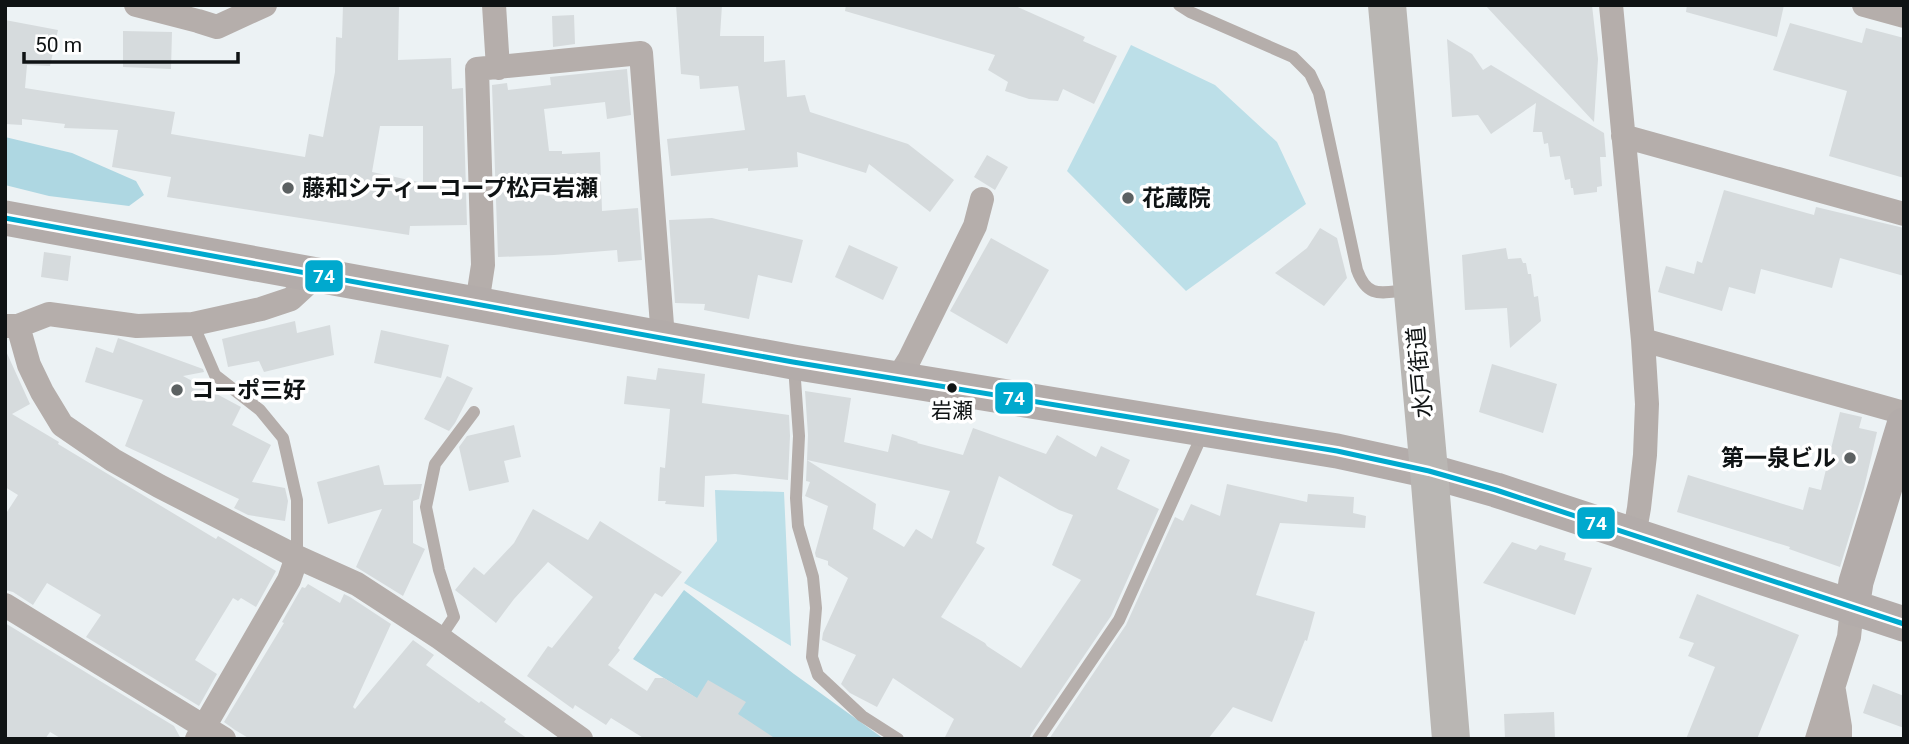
<svg xmlns="http://www.w3.org/2000/svg" width="1909" height="744" viewBox="0 0 1909 744" font-family="Roboto,'Noto Sans JP',sans-serif">
<style>
.green{fill:#bcdfe8}
.forest{fill:#aed7e2}
.building{fill:#d6dbdd;fill-rule:evenodd}
.lines{fill:none;stroke-linecap:round;stroke-linejoin:round}
.lane{stroke:#b5aeab;stroke-width:12}
.street{stroke:#b5aeab;stroke-width:24}
.secondary{stroke:#b3acaa;stroke-width:35}
.highway{stroke:#b9b6b3;stroke-width:38}
.bus-1-casing{stroke:#fff;stroke-width:10}
.bus-1{stroke:#00a9ce;stroke-width:5}
.poi-dot{fill:#5c6162;stroke:#fff;stroke-width:2.5}
.bus-dot{fill:#0f1314;stroke:#fff;stroke-width:2.5}
.labels{text-anchor:middle;dominant-baseline:central;stroke-width:7;stroke-linejoin:round;paint-order:stroke}
.bus-label{font-size:21px;fill:#0f1314;stroke:#fff}
.poi-label{font-size:23px;font-weight:bold;fill:#0f1314;stroke:#fff;text-anchor:start}
.street-label{font-size:23px;fill:#0f1314;stroke:#fff}
.line-badge{stroke:#fff;stroke-width:2.5}
.badge-label{font-size:19px;text-anchor:middle;font-weight:bold;fill:#fff}
</style>
<rect width="100%" height="100%" fill="#ecf2f4"/>
<path class="green" d="M1131,45l84,40 62,57 29,62 -120,87 -119,-120z
M715,490l69,2 7,154 -107,-63 33,-42z"/>
<path class="forest" d="M5,137l67,16 64,28 8,14 -15,11 -80,-10 -44,-11z
M684,590l110,84 90,65h-121l-130,-80z"/>
<path class="building" d="M343,5h56l-1,55 53,-2 1,31 11,-1 4,137 -57,1 -1,9 -242,-38 4,-20 -59,-10 6,-37 -54,-2 1,-4 -43,-5v6l-17,-1v-104l53,10 -8,36 -23,-1 -2,23 150,24 -4,22 134,23 4,-23 14,3 12,-65 1,-35 6,1zM380,126h43v57l-51,-11z
M676,5h46l-2,31h44v26l21,-2 2,37 18,-2 5,17 98,32 46,36 -24,32 -61,-48 -3,9 -69,-21 1,15 -50,4v-3l-77,8 -4,-37 78,-9 -7,-44 -38,3 -1,-13 -18,-2z
M846,5h167l72,32 -2,4 34,15 -23,48 -31,-15 -5,12 -29,-2 -24,-8 3,-9 -20,-12 7,-15 -150,-44z
M1485,5h107l6,54 -4,63z
M1687,5h97l-7,32 -91,-25z
M574,15l1,29 -22,3 -1,-31z
M1790,23l72,20 4,-15 38,10v140l-75,-22 18,-65 -74,-21z
M123,31l49,1 -1,37 -48,-2z
M1447,39l25,15 11,16 8,-5 113,68 2,24h-6l2,29 -5,1v5l-23,3 -1,-7h-2l-1,-9 -5,1 -5,-24 -10,1 -2,-14 -4,1 -2,-12h-9l3,-29 -45,31 -13,-19 -26,2z
M627,69l4,46 -24,4 -2,-17 -61,7 5,42h13v3l38,-2 2,59 36,-3 4,52 -24,2 -1,-12 -63,5 -56,2 -6,-172 15,-2 1,7 43,-5 -1,-8z
M987,155l21,12 -13,23 -21,-13z
M1724,190l90,25 2,-8 88,21v48l-64,-18 -8,30 -71,-19 -6,25 -26,-7 -7,24 -64,-19 8,-26 28,8 3,-13 5,2z
M712,218l91,22 -11,43 -34,-8 -9,44 -45,-9 1,-6 -30,-1 -6,-83z
M1320,228l17,10 10,40 -23,28 -49,-33 32,-25z
M991,238l58,32 -42,74 -57,-33z
M849,245l49,22 -15,33 -48,-23z
M1506,248l2,11 13,-1 2,5h3l2,11h3l3,23 4,-1 3,25 -31,27 -3,-40 -42,2 -3,-55z
M44,252l27,4 -3,25 -27,-4z
M295,321l2,12 33,-8 4,30 -70,17 -5,-11 -31,6 -6,-28z
M381,330l68,15 -8,33 -67,-15z
M118,338l85,31 1,3 -21,4 58,31 -9,18 39,20 -19,37 33,6 3,13 -3,20 -37,-6 -14,-7 5,-9 -114,-53 18,-46 -58,-18 11,-35 17,6z
M5,349l25,55 -18,10 47,28 -1,2 158,95 2,-3 58,35 -20,36 -15,-9 -3,3 -5,-3 -38,62 22,14 -18,32 -113,-69 15,-22 -54,-32 -14,22 -20,-13 -8,-2v-75l13,-20 -13,-8z
M1492,364l65,20 -14,49 -64,-21z
M658,368l47,6 -3,29 87,12 1,21 -2,44 -53,-6 -30,2 -1,31 -39,-3 1,-3h-8l2,-34 5,1 5,-59 -46,-5 3,-28 29,4z
M447,376l26,12 -18,35 -6,8 -25,-12z
M805,391l46,7 -7,44 44,10 4,-18 26,8 -1,1 46,12 10,-27 73,26 11,-19 39,22 5,-11 29,14 -13,29 42,20 -48,107 -80,118 -2,5h-85l10,-20 -61,-41 -16,29 -27,-14 -9,-9 15,-29 -34,-15 1,-7 25,-55 -20,-13v-4l-12,-4 -1,-4 13,-47 -23,-10 5,-14 -4,-1 1,-21 69,44 -3,25 31,18 12,-18 16,10 18,-48 -143,-31 1,-25zM999,476l60,34 14,5 -21,50 29,15 -60,88 -34,-22 -2,-3 -44,-26 44,-69 -9,-5z
M1840,412l22,5 -3,11 18,4 -13,56 -24,79 -51,-18 1,-2 -113,-35 11,-37 115,35 6,-23 12,3z
M514,425l7,32 -17,4 5,21 -40,9 -10,-44 8,-11z
M379,465l5,20 38,-1 -3,15 -6,2v42l12,6 -22,47 -47,-29 26,-58 -54,15 -11,-42z
M1227,484l80,18 1,-8 46,3 -1,16 13,3 -1,12 -85,-5 -24,72 59,17 -8,29 -2,-1 -33,82 -39,-15 -25,32h-159l77,-114 49,-108 8,4 8,-17 29,12z
M533,509l55,31 12,-19 82,51 -20,25 -7,-4 -37,55 2,2 -12,15 39,26 8,-13h9l33,20 11,-18 38,22 -8,12 38,25h-131l-34,-21 -5,7 -31,-20 -2,4 -46,-33 21,-30 4,2 41,-51 -45,-35 -34,37 -18,24 -41,-33 19,-23 10,8 30,-32z
M1512,542l24,8 4,-5 26,8 -2,7 28,8 -17,47 -92,-32z
M308,584l32,19 4,-9 6,3 41,27 -38,83 2,2 58,-69 21,15 -8,10 53,38 2,-2 25,18 -2,3 24,17h-278l-15,-9 -11,-8 60,-99 -2,-1 20,-35 3,1z
M1697,594l102,41 -42,104h-71l29,-72 -27,-11 6,-13 -15,-5z
M5,623l169,103 7,13h-119l-12,-7 -5,7h-40z
M1873,684l31,12v32l-41,-15z
M1554,712l1,27h-50l-1,-25z"/>
<g class="lines">
<path class="lane" d="M1179,5l11,7 103,45 17,17 9,19 38,177c11,30 25,22 52,20
M193,324l22,51 45,35 23,28 14,62v57
M794,366l5,70 -3,62 2,28 15,51 3,31 -4,49 6,18 44,41 36,23
M440,638l14,-21 -15,-47 -13,-63 9,-43 39,-52
M1038,739l81,-119 84,-187"/>
<path class="street" d="M136,5l62,16 19,6 48,-22
M494,5l4,63
M1611,5l32,335 4,64 -2,51 -6,53 -5,28
M1864,5l40,11
M1623,136l281,78
M477,304l6,-39 -6,-196 164,-16 22,285
M5,326h13l31,-12 88,12 56,-2 68,-15 30,-10 25,-23
M18,326l11,39 13,27 20,33 51,35 46,26 138,71 60,27 83,54 141,101
M1643,340l261,73
M897,379l12,-19 66,-134 7,-27
M5,605l219,134
M1834,691l6,36v12
M197,739l92,-159 8,-23
M1817,739l32,-102 3,-29"/>
<path class="secondary" d="M5,218l788,144 544,89 92,20 67,19 408,134
M1852,608l4,-26 48,-157"/>
<path class="highway" d="M1387,5l42,466 22,268"/>
<g class="bus-1-casing">
<path id="bus-1" d="M5,218l788,144 544,89 92,20 67,19 408,134"/>
</g>
<use href="#bus-1" class="bus-1"/>
</g>
<g class="poi-dot">
<circle cx="288" cy="188" r="7"/>
<circle cx="1128" cy="198" r="7"/>
<circle cx="177" cy="390" r="7"/>
<circle cx="1850" cy="458" r="7"/>
</g>
<circle class="bus-dot" cx="952" cy="388" r="6"/>
<g class="labels">
<g class="bus-label">
<text x="952" y="411">岩瀬</text>
</g>
<g class="poi-label">
<text x="302" y="188">藤和シティーコープ松戸岩瀬</text>
<text x="1142" y="198">花蔵院</text>
<text x="191" y="390">コーポ三好</text>
<text x="1836" y="458" text-anchor="end">第一泉ビル</text>
</g>
<g class="street-label">
<text transform="translate(1420 372) rotate(-95)">水戸街道</text>
</g>
</g>
<g class="line-badge">
<rect x="304" y="259" width="40" height="34" rx="7" fill="#00a9ce"/>
<rect x="994" y="381" width="40" height="34" rx="7" fill="#00a9ce"/>
<rect x="1576" y="506" width="40" height="34" rx="7" fill="#00a9ce"/>
</g>
<g class="badge-label">
<text x="324" y="283">74</text>
<text x="1014" y="405">74</text>
<text x="1596" y="530">74</text>
</g>
<rect width="1909" height="744" fill="none" stroke="#0f1314" stroke-width="14"/>
<path d="M24 52v10h214v-10" fill="none" stroke="#0f1314" stroke-width="3.5"/>
<text x="35" y="52" font-size="21" fill="#0f1314" stroke="#ffffff" stroke-width="5" paint-order="stroke">50 m</text>
</svg>
